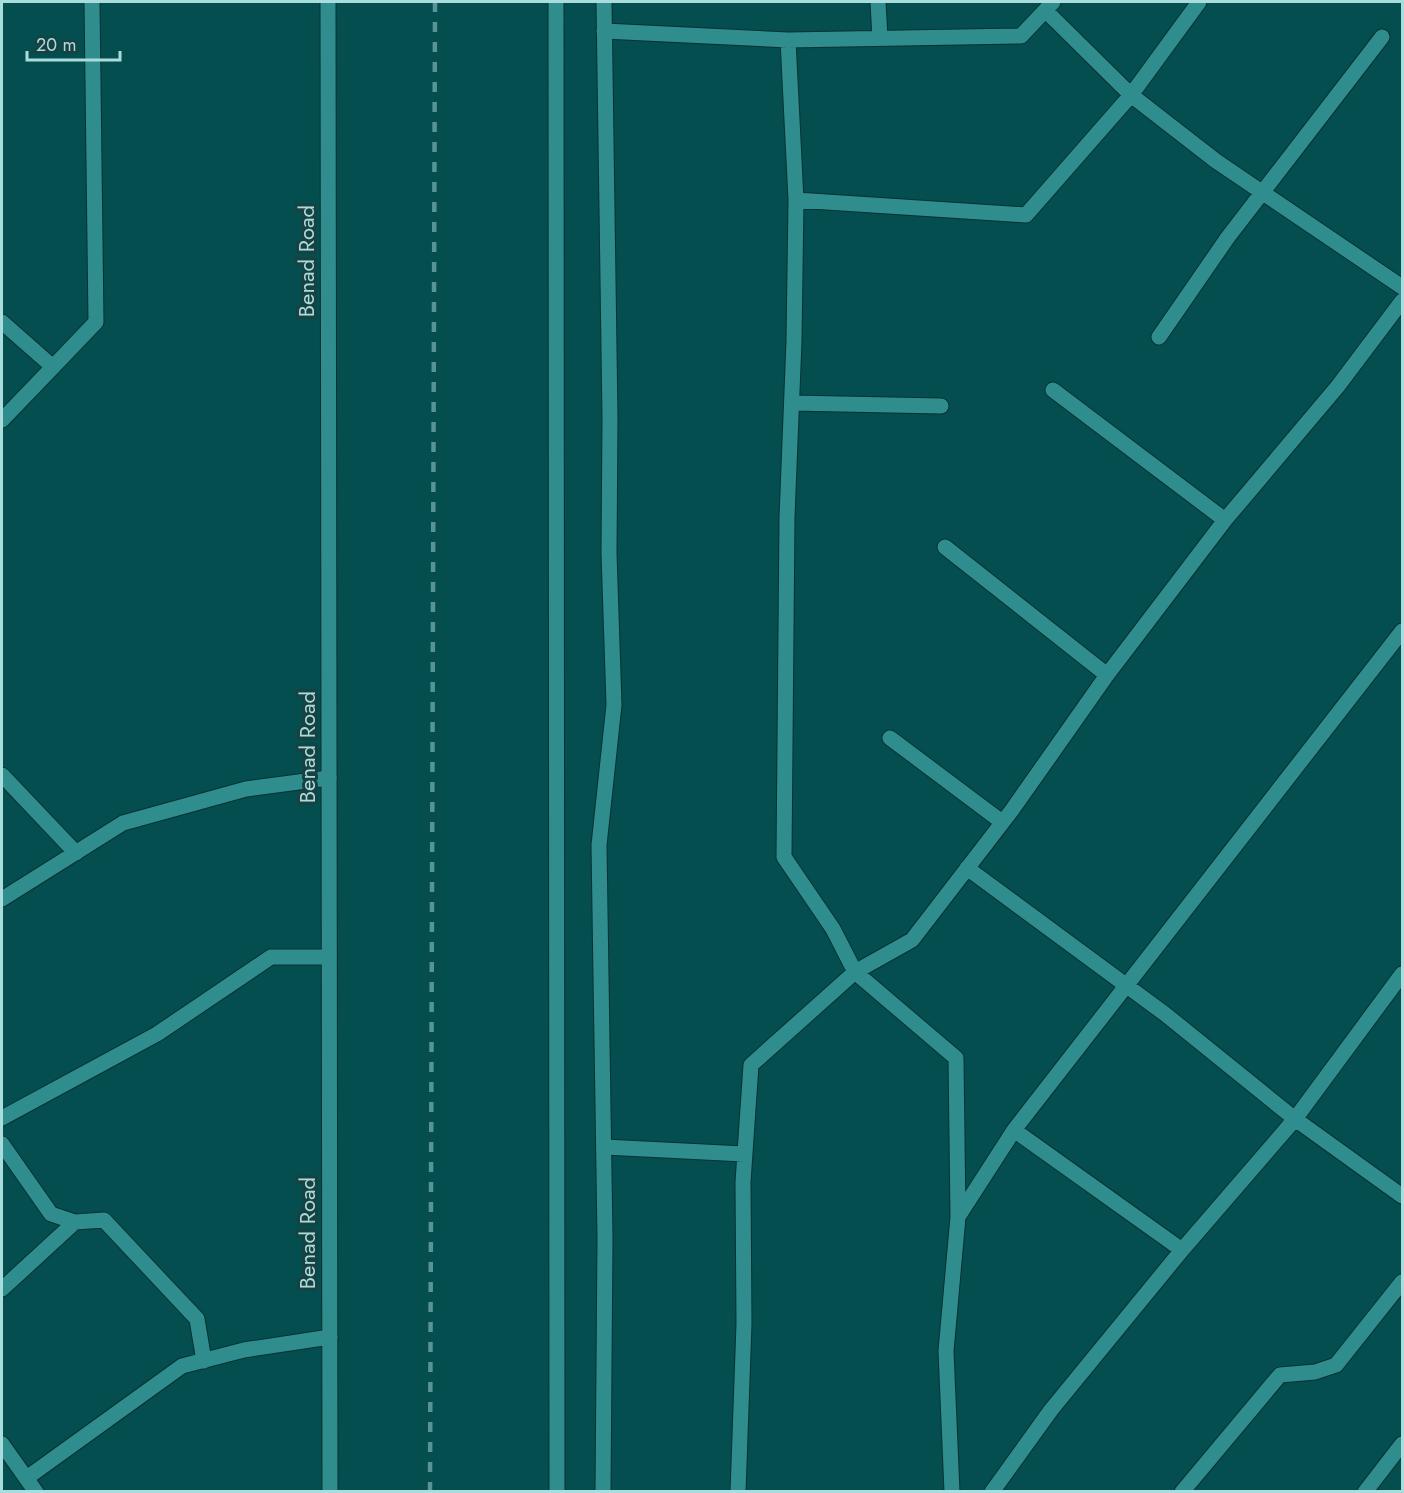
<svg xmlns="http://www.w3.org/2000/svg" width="1404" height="1493" viewBox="0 0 1404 1493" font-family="Jost,sans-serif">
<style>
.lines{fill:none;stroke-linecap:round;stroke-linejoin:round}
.street-casing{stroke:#093131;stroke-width:17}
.secondary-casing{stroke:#093131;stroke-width:17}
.street{stroke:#2f8d8e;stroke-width:15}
.secondary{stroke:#2f8d8e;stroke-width:15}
.rail{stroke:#569495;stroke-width:4.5;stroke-dasharray:10 10;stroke-linecap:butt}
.labels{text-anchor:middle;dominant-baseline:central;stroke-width:6;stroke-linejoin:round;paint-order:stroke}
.street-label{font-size:22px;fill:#a9dcdd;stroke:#1b4041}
</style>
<rect width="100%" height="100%" fill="#044e4f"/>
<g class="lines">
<g class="street-casing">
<path id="street" d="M878,2l2,36
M1046,11l85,84 85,66 186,126
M604,31l184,9 233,-4 32,-34
M788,40l8,160 -2,141 -7,176 -3,340 49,72 22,43 101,86 2,159 -12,134 6,141
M796,200l230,15 105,-120 68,-93
M2,322l51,45 -51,53
M1159,337l69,-100 154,-200
M53,367l43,-45 -4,-320
M1053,390l172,130
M792,403l149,3
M945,547l162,128
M890,738l112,84
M2,775l74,78
M967,868l198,146 130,105 107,77
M2,899l121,-76 123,-34 83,-11
M2,1118l155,-84 114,-77h58
M1014,1130l168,120
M2,1144l49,70 24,8 29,-2 93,99 7,42
M604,1147l140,7
M958,1217l56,-87 388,-499
M2,1289l73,-67
M2,1444l34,48
M28,1477l154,-111 62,-16 86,-13
M738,1492l6,-168 -1,-142 8,-117 104,-93 57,-32 100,-130 95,-135 118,-155 113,-134 64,-85
M992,1492l59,-82 131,-160 113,-131 107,-145
M1182,1492l98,-117 35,-3 21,-7 66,-83
M1365,1492l37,-48"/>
</g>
<g class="secondary-casing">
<path id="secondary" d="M328,2l2,1490
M556,2l1,1490
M603,1492l2,-254 -6,-393 15,-140 -5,-152 1,-135 -6,-416"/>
</g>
<use href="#street" class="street"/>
<use href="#secondary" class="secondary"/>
<path class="rail" d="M430,1492l5,-1490"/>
</g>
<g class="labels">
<g class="street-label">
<text transform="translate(306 261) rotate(-90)">Benad Road</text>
<text transform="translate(307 747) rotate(-90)">Benad Road</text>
<text transform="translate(307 1233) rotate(-90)">Benad Road</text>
</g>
</g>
<rect width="1404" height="1493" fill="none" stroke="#a9dcdd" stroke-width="6"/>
<path d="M27 51v9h93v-9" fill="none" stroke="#a9dcdd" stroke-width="3"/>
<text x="36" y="51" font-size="18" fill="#a9dcdd" stroke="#1b4041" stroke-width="4.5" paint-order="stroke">20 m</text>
</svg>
